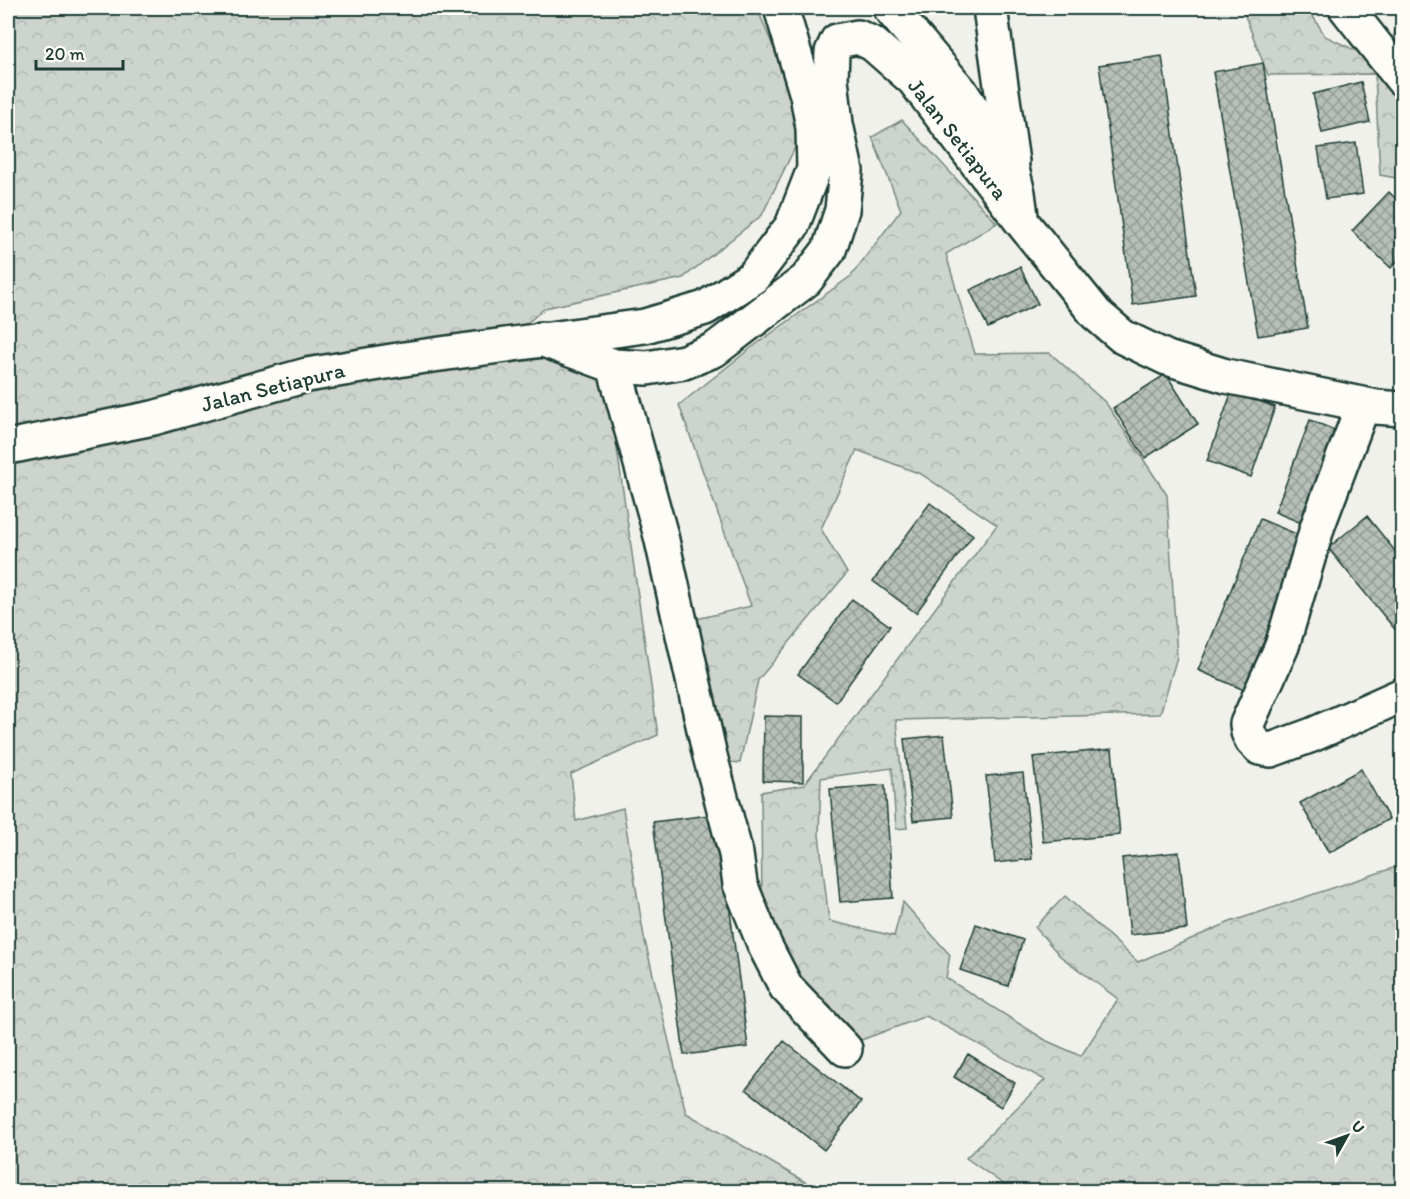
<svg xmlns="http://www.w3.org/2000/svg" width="1410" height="1199" viewBox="0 0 1410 1199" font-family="Itim,sans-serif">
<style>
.forest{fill:url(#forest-crowns);stroke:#768880;stroke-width:1.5}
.building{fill:url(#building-cross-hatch);stroke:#1f3d34;stroke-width:1.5}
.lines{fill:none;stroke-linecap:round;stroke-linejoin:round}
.minor-casing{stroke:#1f3d34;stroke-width:38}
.minor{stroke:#fdfcf7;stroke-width:33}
.labels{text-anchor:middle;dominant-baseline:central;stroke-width:5;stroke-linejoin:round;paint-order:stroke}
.street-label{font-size:22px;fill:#1f3d34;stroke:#fdfcf7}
</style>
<defs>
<pattern id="forest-crowns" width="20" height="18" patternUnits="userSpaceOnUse" patternTransform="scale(1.5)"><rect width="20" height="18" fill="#cdd3cd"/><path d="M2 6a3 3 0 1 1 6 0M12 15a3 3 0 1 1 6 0" fill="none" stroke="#b0b6b1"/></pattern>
<pattern id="building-cross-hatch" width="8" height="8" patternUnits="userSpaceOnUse" patternTransform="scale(1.5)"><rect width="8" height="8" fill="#b6bfb8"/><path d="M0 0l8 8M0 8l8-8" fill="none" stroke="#939c96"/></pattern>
</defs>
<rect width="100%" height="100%" fill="#f0f1eb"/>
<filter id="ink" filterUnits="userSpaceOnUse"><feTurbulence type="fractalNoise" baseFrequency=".0167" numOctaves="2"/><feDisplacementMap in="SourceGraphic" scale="12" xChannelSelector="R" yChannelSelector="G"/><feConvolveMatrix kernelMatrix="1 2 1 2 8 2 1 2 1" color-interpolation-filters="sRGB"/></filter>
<g filter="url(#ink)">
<path class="forest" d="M8,8h749l49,117 -44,90 -79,63 -138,30 -35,30 97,41 51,356 -87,39 5,47 47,-13 21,129 42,176 135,78h-813z
M1242,8h66l17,28 63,30 11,-58h3v171l-22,-4 -5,-101 -107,1z
M902,120l95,103 -51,31 29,100 75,-1 56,50 61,92 10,162 -17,57 -264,6 11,108 -11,1 -4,-61 -71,10 -2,56 10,87 65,15 9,-34 47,53 -4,23 101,63 34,15 37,-57 -58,-43 -25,-29 30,-31 73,66 92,-40 172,-57v326h-389l-47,-33 79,-78 -119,-64 -65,24 -38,-42 -48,-26 -13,-57 -1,-123 43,-7 193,-260 -76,-51 -64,-24 -36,79 26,44 -89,107 -18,83 -29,-3 -23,-139 63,-15 -72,-201 72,-57 100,-72 50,-66 -29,-73z"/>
<path class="building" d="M1162,56l34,240 -63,9 -34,-240z
M1263,63l45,265 -50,8 -45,-264z
M1361,82l9,40 -48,11 -9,-39z
M1356,143l7,51 -37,5 -8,-51z
M1389,192l13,13v51l-11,12 -39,-37z
M1020,267l18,37 -50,24 -18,-38z
M1166,374l32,50 -53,34 -32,-50z
M1232,391l43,16 -24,70 -44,-16z
M1310,420l34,14 -35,92 -34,-14z
M930,503l43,32 -57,78 -43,-32z
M1367,516l35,44v78l-74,-90z
M1260,519l46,19 -62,152 -46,-20z
M852,599l38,27 -54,76 -38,-28z
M764,716l39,1v65l-40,-1z
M944,735l9,82 -40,4 -9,-82z
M1112,749l8,86 -77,7 -10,-85z
M1361,769l28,50 -60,34 -29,-50z
M1023,773l9,86 -37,4 -9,-87z
M885,785l8,113 -53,4 -10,-113z
M717,814l31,233 -64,8 -31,-233z
M1179,852l8,77 -57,6 -8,-77z
M976,924l47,16 -15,46 -48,-16z
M784,1041l77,61 -37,48 -78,-61z
M968,1054l47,29 -14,24 -47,-30z"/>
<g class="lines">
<g class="minor-casing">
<path id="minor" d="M890,8l71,84 51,77 6,24 3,23
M990,8l22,154
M1346,8l56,71
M541,339l73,27 33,2 37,-6 30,-12 92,-70 23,-30 13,-40 4,-39 -10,-47 -5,-45 1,-27 5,-11 21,-4 15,7 41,36 107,141 75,93 27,23 44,21 59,18 150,31 26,2
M614,366l47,170 49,220 26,98 4,30 25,62 21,41 59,62
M1363,405l-45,120 -36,121 -35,78 1,8 4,8 8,8 11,2 41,-15 90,-40
M8,447l145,-29 154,-43 97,-16 241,-33 60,-18 48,-31 39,-51 22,-57 -1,-41 -6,-33 -26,-87"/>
</g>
<use href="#minor" class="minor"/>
</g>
</g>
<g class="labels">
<g class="street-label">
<text transform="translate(958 139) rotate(52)">Jalan Setiapura</text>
<text transform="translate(273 387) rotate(-14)">Jalan Setiapura</text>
</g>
</g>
<rect width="1410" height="1199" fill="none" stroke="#fdfcf7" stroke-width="30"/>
<rect x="15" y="15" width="1380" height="1169" fill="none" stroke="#1f3d34" stroke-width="2" filter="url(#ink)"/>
<g transform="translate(1347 1136) rotate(50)" stroke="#fdfcf7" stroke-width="4.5" paint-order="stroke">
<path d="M0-4.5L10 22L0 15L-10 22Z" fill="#1f3d34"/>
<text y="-9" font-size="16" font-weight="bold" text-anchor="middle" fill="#1f3d34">U</text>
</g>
<path d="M36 60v9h87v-9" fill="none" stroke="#1f3d34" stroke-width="3"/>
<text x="45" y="60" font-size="18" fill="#1f3d34" stroke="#fdfcf7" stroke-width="4.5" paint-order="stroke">20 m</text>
</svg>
